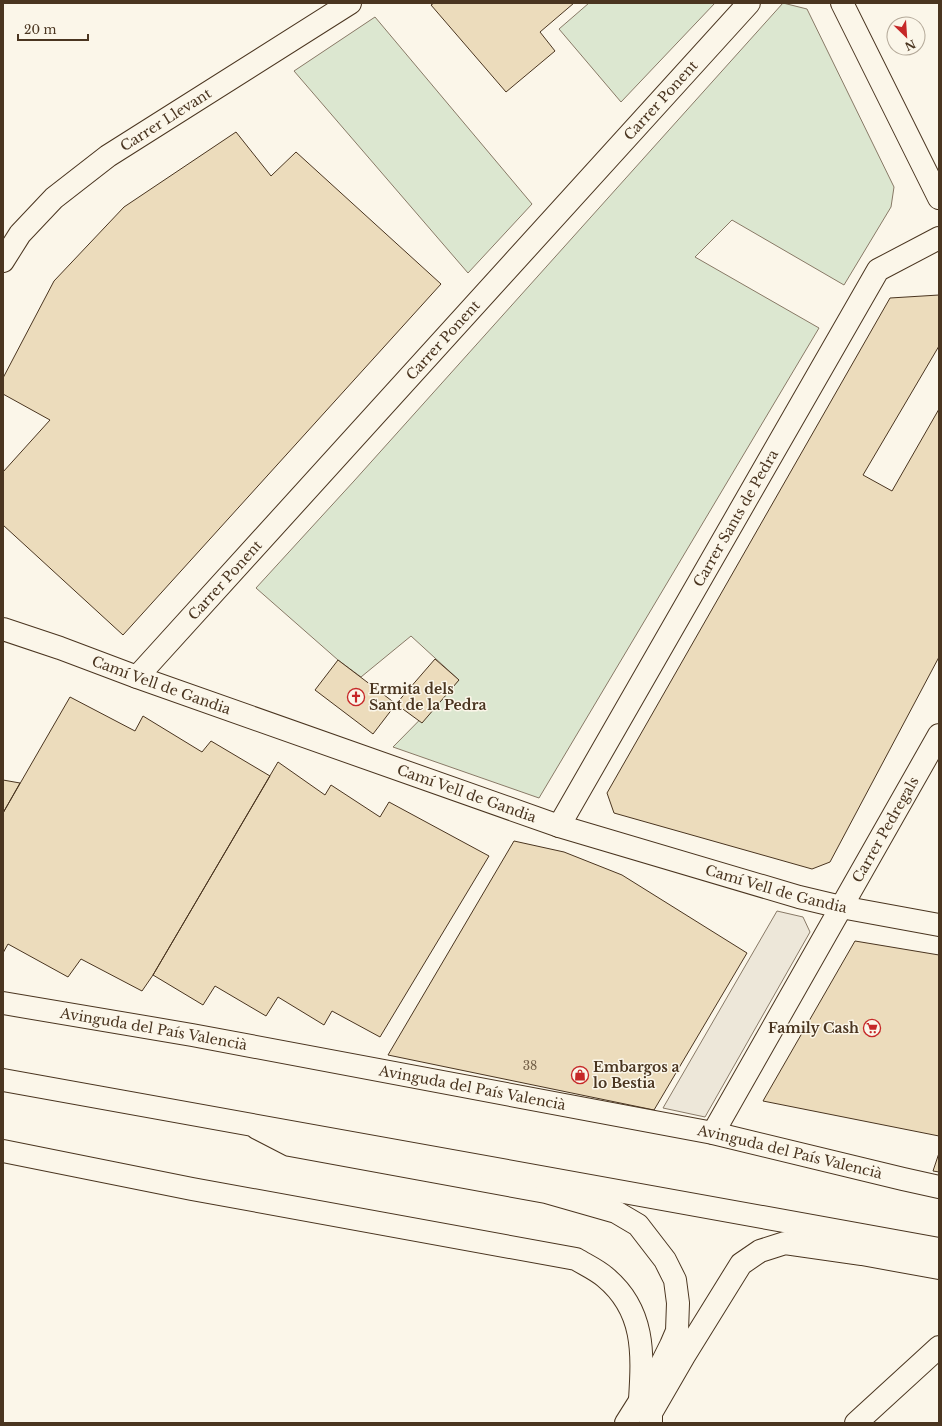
<svg xmlns="http://www.w3.org/2000/svg" width="942" height="1426" viewBox="0 0 942 1426" font-family="'Libre Baskerville',serif">
<style>
.green{fill:#dce7d0;stroke:#887966}
.parking{fill:#ede7d9;stroke:#887966}
.building{fill:#ecdcbc;stroke:#4a3520}
.lines{fill:none;stroke-linecap:round;stroke-linejoin:round}
.minor-casing{stroke:#4a3520;stroke-width:24}
.major-casing{stroke:#4a3520;stroke-width:24}
.minor{stroke:#fbf6e9;stroke-width:22}
.major{stroke:#fbf6e9;stroke-width:22}
.labels{text-anchor:middle;dominant-baseline:central;stroke-width:3;stroke-linejoin:round;paint-order:stroke}
.number-label{font-size:12px;fill:#725f47}
.street-label{font-size:14px;fill:#4a3520;stroke:#fbf6e9}
.poi-label{font-size:14px;font-weight:bold;fill:#4a3520;stroke:#fbf6e9;text-anchor:start}
</style>
<rect width="100%" height="100%" fill="#fbf6e9"/>
<path class="green" d="M589,3h126l-94,99 -62,-73z
M783,3l24,6 87,178 -3,20 -47,78 -112,-65 -37,37 124,71 -280,470 -146,-51 66,-67 -48,-44 -50,41 -23,-17 -82,-72 98,-107z
M375,17l157,187 -64,69 -174,-202z"/>
<path class="parking" d="M777,911l26,6 7,15 -105,185 -42,-9z"/>
<path class="building" d="M434,3h140l-34,29 15,19 -49,41 -75,-87z
M236,132l35,44 25,-24 145,132 -318,351 -120,-110v-53l47,-52 -47,-26v-16l51,-97 70,-74z
M939,295v51l-76,129 29,16 47,-82v248l-109,205 -18,7 -198,-56 -7,-20 283,-495z
M435,659l24,21 -37,43 -26,-19z
M338,660l58,44 -23,30 -58,-44z
M70,697l65,34 8,-15 59,36 9,-11 59,35 -117,199 -11,16 -61,-32 -13,18 -60,-33 -5,9v-140z
M278,762l47,33 6,-10 49,32 9,-15 100,54 -109,181 -48,-26 -8,14 -46,-28 -12,19 -51,-30 -12,19 -50,-30z
M3,780l17,3 -17,30z
M514,841l50,11 58,23 125,78 -93,157 -266,-55z
M855,941l84,14v181l-176,-35z
M939,1153v19l-6,-1z"/>
<g class="lines">
<g class="minor-casing">
<g id="minor">
<path d="M842,3l97,195"/>
<path id="s1" d="M3,261l17,-27 34,-36 54,-42 242,-153"/>
<path id="s2" d="M3,629l57,19 77,29 422,149 240,71 42,10 98,18"/>
<path id="s3" d="M137,677l612,-674"/>
<path id="s4" d="M559,826l319,-556 61,-32"/>
<path id="s5" d="M3,1003l189,32 521,98 190,46 36,8"/>
<path d="M257,1128l33,17 256,47 70,20 22,13 27,35 10,20 3,23 -1,28 -6,14 -16,32 -29,46"/>
<path id="s6" d="M713,1133l226,-398"/>
<path d="M3,1151l189,38 384,70c10,6 21,11 29,18 40,33 38,76 35,123"/>
<path d="M651,1423v-10l33,-57 57,-92 19,-13 25,-8 77,11 77,14"/>
<path d="M856,1423l83,-76"/>
</g>
</g>
<g class="major-casing">
<path id="major" d="M3,1080l936,169"/>
</g>
<use href="#minor" class="minor"/>
<use href="#major" class="major"/>
</g>
<defs>
<g id="church-ring" transform="scale(0.9)"><circle r="9.5" fill="#fbf6e9" stroke="#c62828" stroke-width="1.5"/><path d="M-1.2-6h2.4v3.5h3.3v2.4h-3.3V6h-2.4V-.1h-3.3v-2.4h3.3Z" fill="#c62828"/></g>
<g id="supermarket-ring" transform="scale(0.9)"><circle r="9.5" fill="#fbf6e9" stroke="#c62828" stroke-width="1.5"/><path d="M-6-5.5h2.5l.6 2H6L4.5 2H-2.5L-4.4-4H-6ZM-1.5 3.2a1.3 1.3 0 1 0 .1 0ZM3 3.2a1.3 1.3 0 1 0 .1 0Z" fill="#c62828"/></g>
<g id="shop-ring" transform="scale(0.9)"><circle r="9.5" fill="#fbf6e9" stroke="#c62828" stroke-width="1.5"/><path d="M-5-2.5h2.3a2.7 3.5 0 0 1 5.4 0H5L5.5 6h-11ZM-1.5-2.5h3a1.5 2.3 0 0 0-3 0Z" fill="#c62828"/></g>
</defs>
<g fill-rule="evenodd">
<use href="#church-ring" x="356" y="697"/>
<use href="#supermarket-ring" x="872" y="1028"/>
<use href="#shop-ring" x="580" y="1075"/>
</g>
<g class="labels">
<g class="number-label">
<text x="530" y="1065">38</text>
</g>
<g class="street-label">
<text stroke="none"><textPath href="#s3" startOffset="779">Carrer Ponent</textPath></text>
<text stroke="none"><textPath href="#s1" startOffset="218">Carrer Llevant</textPath></text>
<text stroke="none"><textPath href="#s3" startOffset="455">Carrer Ponent</textPath></text>
<text stroke="none"><textPath href="#s4" startOffset="355">Carrer Sants de Pedra</textPath></text>
<text stroke="none"><textPath href="#s3" startOffset="131">Carrer Ponent</textPath></text>
<text stroke="none"><textPath href="#s2" startOffset="168">Camí Vell de Gandia</textPath></text>
<text stroke="none"><textPath href="#s2" startOffset="492">Camí Vell de Gandia</textPath></text>
<text stroke="none"><textPath href="#s6" startOffset="349">Carrer Pedregals</textPath></text>
<text stroke="none"><textPath href="#s2" startOffset="816">Camí Vell de Gandia</textPath></text>
<text stroke="none"><textPath href="#s5" startOffset="153">Avinguda del País Valencià</textPath></text>
<text stroke="none"><textPath href="#s5" startOffset="477">Avinguda del País Valencià</textPath></text>
<text stroke="none"><textPath href="#s5" startOffset="801">Avinguda del País Valencià</textPath></text>
</g>
<g class="poi-label">
<text x="369" y="689">Ermita dels<tspan x="369" dy="16">Sant de la Pedra</tspan></text>
<text x="859" y="1028" text-anchor="end">Family Cash</text>
<text x="593" y="1067">Embargos a<tspan x="593" dy="16">lo Bestia</tspan></text>
</g>
</g>
<rect width="942" height="1426" fill="none" stroke="#4a3520" stroke-width="8"/>
<g transform="translate(906 36) rotate(155)"><circle r="19" fill="#fbf6e9" stroke="#b4a999"/>
<path d="M0-3L7 15L0 10L-7 15Z" fill="#c62828"/>
<text y="-6" font-size="11" font-weight="bold" text-anchor="middle" fill="#4a3520">N</text>
</g>
<path d="M18 34v6h70v-6" fill="none" stroke="#4a3520" stroke-width="2"/>
<text x="24" y="34" font-size="12" fill="#4a3520" stroke="#fbf6e9" stroke-width="3" paint-order="stroke">20 m</text>
</svg>
